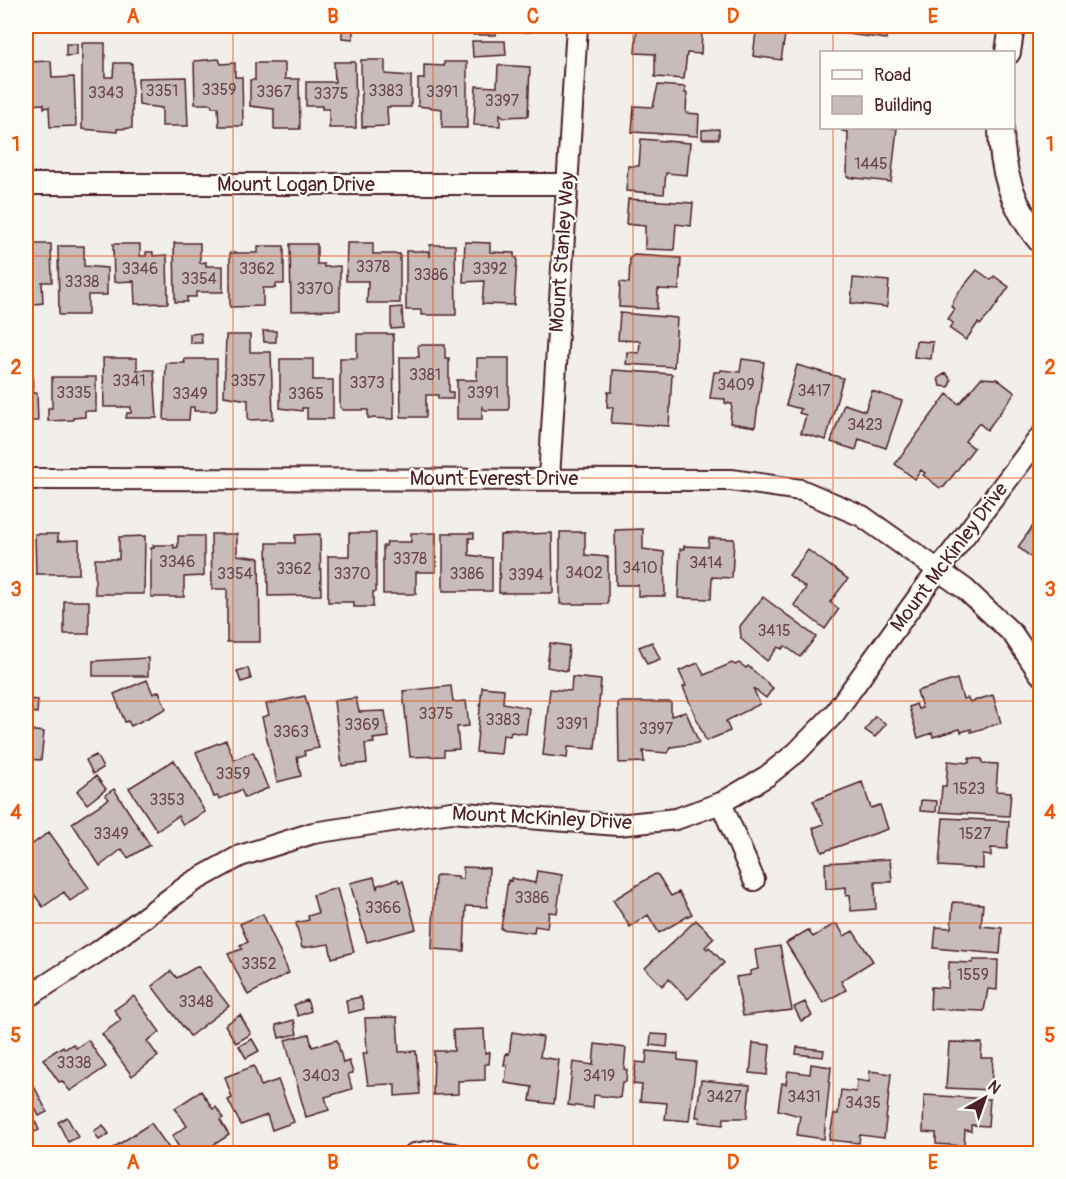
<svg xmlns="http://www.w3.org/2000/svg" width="1066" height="1179" viewBox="0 0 1066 1179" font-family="Pangolin,sans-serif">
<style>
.building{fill:#c8bbbb;stroke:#4a1f2b;stroke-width:1.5}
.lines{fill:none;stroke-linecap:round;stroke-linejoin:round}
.minor-casing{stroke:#4a1f2b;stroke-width:24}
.tertiary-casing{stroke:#4a1f2b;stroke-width:28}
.minor{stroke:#fdfcf7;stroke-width:20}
.tertiary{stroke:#fdfcf7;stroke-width:24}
.grid{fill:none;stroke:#e8590c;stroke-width:1.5;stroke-opacity:0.55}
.labels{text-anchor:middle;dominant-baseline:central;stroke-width:4.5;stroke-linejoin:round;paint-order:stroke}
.number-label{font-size:16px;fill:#6a464f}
.street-label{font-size:20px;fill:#4a1f2b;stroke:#fdfcf7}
.neatline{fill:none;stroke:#e8590c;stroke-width:2}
.grid-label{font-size:20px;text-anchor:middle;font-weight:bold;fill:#e8590c}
</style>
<rect width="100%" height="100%" fill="#f2efeb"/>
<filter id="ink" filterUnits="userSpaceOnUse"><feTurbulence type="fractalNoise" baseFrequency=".0167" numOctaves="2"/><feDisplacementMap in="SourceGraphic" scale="12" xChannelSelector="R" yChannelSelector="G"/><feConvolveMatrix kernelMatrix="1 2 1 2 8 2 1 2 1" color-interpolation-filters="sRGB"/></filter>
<g filter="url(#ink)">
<path class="building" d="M342,26h11v13l-11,-1z
M473,26h23v9h-23z
M500,26h31v6h-31z
M801,26h87l-2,13 -85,-11z
M637,27l65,4 -1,23 -14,-1 -3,26 -29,-2v-23l-20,-1z
M756,32l29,3 -4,25 -28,-4z
M472,41h33l1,14 -33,2z
M82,43h23v34h8l1,-14h18v65l-15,1v3l-35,-3z
M66,44h11v11l-11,1z
M219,59l2,5 14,-1v14h7l1,49h-24l-1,-19h-6l-1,-3h-16l-1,-43z
M361,60h24v14l26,2v31h-24l1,19 -26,1z
M51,61l1,17 22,-1 2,49 -26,1 -1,-20 -5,1v-4l-17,1v-43z
M334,62h21l1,66h-27v-19h-7v-3h-16v-24h29z
M444,62h23v66h-25v-19l-24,-3v-27h6v-14l20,1z
M255,63h30v16h14l1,50h-26v-20l-24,-3v-26h5z
M498,65l32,2 -2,49 -24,1 -4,-3v12l-26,-1 2,-39 21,1z
M186,77l2,49h-26v-18l-23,-3 -1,-27z
M658,85l27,2v6h2l-1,20 13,1 -1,22 -66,-4 2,-26 19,1z
M843,128h54l-6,54 -44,-5 1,-45 -6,-1z
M719,129v10h-17v-9z
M641,139l49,4 -3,32 -21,-2 -2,21 -38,-3 2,-25h11z
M628,199l65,4 -2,23 -15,-2 -2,26 -29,-1v-23l-19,-2z
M465,242l25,1v9l24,1v4l3,1 -3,47 -32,-1 2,-23 -21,1z
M174,243h26v20l6,-1v4h17v26h-27v5h-9v5h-12z
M347,243h26v11h27v49h-33l1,-22h-22z
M26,244h25l1,38h-10l1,21 -17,2z
M113,244h27v12h6v-4h7v4l14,-1 1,48 -33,1 -1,-23 -20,1z
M290,244h27v20h7v3l16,-1v44l-49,1z
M430,245h25l1,70h-35v-5h-15v-59h22l2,6z
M58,246h26v20l23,2v27h-19v20h-29z
M258,246h26v38h-8v4h-13v18l-33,1v-54h28z
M634,255l47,3 -2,32 -21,-1 -1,20 -38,-2 1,-25 9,1 1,-25z
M977,270l14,10 3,-4 15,11 -19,27 -10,11 -2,-2 -12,17 -17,-12 4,-5 -5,-4 7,-10 -4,-3 7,-13z
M853,278l36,3 -2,26 -36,-4z
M402,307l1,21 -12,1v-21z
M620,313l57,5 -3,49 -48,-3 1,-12 12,1 1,-12 -22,-1z
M263,331h13v11h-12z
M201,333l1,10h-12v-9z
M357,334h36l1,85 -26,-1v-8h-25l-3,-3v-49h17z
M226,335h24v17h21l2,67 -25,1v-20l-24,-4z
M916,341l17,1 -2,17 -17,-2z
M418,345h27v13h4v34h4v7h-15v-4h-12v22h-25l-1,-60h19z
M103,358h34v12h17l3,48h-31l1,-5h4v-6h-27z
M477,358h32v49l-1,3h-23l-3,-3v12h-25v-39h20z
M184,359h33v48l-2,4h-21v-4h-4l-1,13h-25l2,-57h19z
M280,359h33v21h20v39h-26v-11h-5v3l-22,-3z
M742,359l22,3 -9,65 -25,-4 2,-19 -7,-1v-4l-15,-1 4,-26h6l1,-2 19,2z
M797,365l46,13 -17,62 -25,-7 5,-18 -7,-2 2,-4 -15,-4z
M26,366h6l1,27h4l1,28h-12z
M613,370l59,4 -3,52 -58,-3 2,-16h-6l1,-15h4z
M946,373l5,7 -2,7 -9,-1 -2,-8z
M52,377h44v34h-11v6l-12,1v2l-25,1v-13h4z
M981,378l16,1 18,14 -28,37 -8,-7 -14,18 9,7 -30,39 -4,1 -17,-13 2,-2 -4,-3 -6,9 -20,-15 52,-70 12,10z
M872,391l30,10 -16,47 -27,-9 -3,11 -25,-8 13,-38 21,7z
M1040,516v48l-22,-17z
M643,529v20l21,3 1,44h-27v-11h-22l-1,-55z
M560,532h25v23l23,2v47h-48z
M349,533h27v59h-3v15h-19v-5h-26v-46h21z
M411,533h25v39h-20v22h-33v-48h3l1,-4h24z
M443,533h31v5h-5v17l23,3v33h-49z
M552,533l1,60h-54l1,-58z
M35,534h23v7l21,-1v34h-43z
M211,534h26v21l22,3 1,84h-33v-53h-15z
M320,534l1,61 -53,1 -1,-53h28v-8z
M145,536l-1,58h-49v-35h24v-22z
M178,536h26v40l-20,1v20h-33v-49h3l-1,-3h21v3l4,-1z
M709,538l25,1 -2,39 -20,-1 -1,22 -33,-1 2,-49h4v-3l24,1z
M808,550l40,29 -18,23 9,7 -14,20 -31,-24 12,-17 -17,-13z
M763,597l53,40 -16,20 -15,-11 -3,3 -4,-2 -11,14 -26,-22 -1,-13z
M64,601h25v33h-25z
M652,642l8,17 -13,5 -8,-17z
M550,643l19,3 -2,25 -20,-4z
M148,658v18h-55v-15z
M698,663l6,12 28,-12 3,2 4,-2 7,5 2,-2 25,22 -7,10 -13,-10 7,16 -34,17 4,10 -24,10 -23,-54 3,-1 -7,-15z
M248,668l3,11 -10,3 -4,-11z
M572,677l29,3 -6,69 -27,-2 -1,11 -24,-3 7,-66 21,2z
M957,679l6,20 5,-1 2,4 23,-7 8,28 -30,9v-3l-10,3 -1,-3 -27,8 -1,-4 -14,5 -9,-31 7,-3 2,5 4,-1 -5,-17z
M147,680l6,14 6,-3 7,18 -35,17 -3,-5 -3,1 -11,-28z
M451,686l2,16 13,-1 3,25 -12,1 2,22 -15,1v6l-34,1 -7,-66z
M482,687l22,2 -1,14 26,5 -3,26 -15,-2 -1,4 -7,-1 -2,19 -25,-2z
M305,696l14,52 -15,3 1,4 -8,2 4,19 -24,6 -15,-65 7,-2 -3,-11z
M356,698l3,14 26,-1 4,26 -16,2 1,4 -9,1 2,19 -25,3 -8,-65z
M26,699l12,1 -1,13 -7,-1 -1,8h-3z
M618,702h53v14l15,-4 13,31 -28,4 -3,6 -25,-2 1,11 -25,1z
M875,716l11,8 -11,13 -10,-7z
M26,730l18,2 -3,28 -15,-1z
M226,740l8,20 19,-8 15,36 -23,10 -4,-8 -22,9 -1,-3 -4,1 -18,-45z
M96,755l7,13 -10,6 -7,-14z
M969,758l13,1v4l16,1 -2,27 15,1 -2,24 -69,-4 2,-26h4l2,-25 21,2z
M174,760l31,52 -22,13 -5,-9 -21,15 -28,-43z
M96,776l10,13 -19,15 -10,-13z
M862,782l9,26 9,-3 8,24 -66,23 -9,-24 11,-4 -11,-23z
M114,789l36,56 -22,13 -6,-9 -22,17 -28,-43 37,-24 -4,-4z
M921,800l16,1 -1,11 -16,-1z
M943,818l66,3 -2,28 -16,-1v8l-8,-1v14l-44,-3z
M49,832l40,56 -19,13 -6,-9 -21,15 -17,-24v-34z
M890,859l2,23h-17l1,27 -25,2 -1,-16 -4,1v-9l-20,2 -1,-26z
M463,867l26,1 -2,39 -21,-1 -2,45 -32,-2 3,-71 2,-3 21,1v3h5z
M537,871l25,4 -5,38 -8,-1 -2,16 -12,-2 -1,7 -33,-4 7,-49 3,1v-3l24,5z
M655,874l3,1 13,21 8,-4 13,22 -33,19 -11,-18 -18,12 -17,-27z
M374,877l3,12 1,-4 20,-6 1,3 4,-1 13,48 -49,13 -17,-59z
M337,888l17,64 -22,6 -3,-14 -27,4 -6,-25 13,-3 -1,-4 10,-3 -5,-18z
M953,902l30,2 -2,22 21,2 -2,26 -66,-6 2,-21 15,1z
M263,914l26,59 -41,22 -20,-41 14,-5 -2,-4 8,-3 -8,-18z
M696,920l18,18 -9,9 2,2 2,-2 15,16 -36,36 -19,-20 -7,7 -17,-18z
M834,924l4,1 6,11 9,-5 20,30 -32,20 5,9 -23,13 -37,-60 22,-13 5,7z
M780,946l12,64 -49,6 -7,-39 14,-2v-4l8,-2 -3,-19z
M973,960h25l-1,30 -9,-1 -4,22 -54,-2 1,-22 17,1 1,-26 23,1z
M198,966l31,40 -39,30 -38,-50 19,-15 6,7z
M134,996l26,36 -13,9 11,15 -26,20 -30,-42 19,-14 -7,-10z
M361,997l3,12 -16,4 -2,-13z
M307,1000l4,11 -13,5 -4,-11z
M805,1002l7,14 -11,5 -7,-14z
M240,1015l11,19 -15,9 -11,-18z
M397,1017l2,35 17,-1 4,43 -25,2v-12l-27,1 -5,-32h4l-2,-35z
M294,1020l3,14 -18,4 -3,-13z
M484,1029l1,24 5,-1 -1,12h-4v16l-27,1v13l-25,1 1,-44h20l-1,-21z
M512,1032l31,5 -3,20 19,3 -5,44 -24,-3 2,-14 -27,-4 2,-18h-3l2,-12 3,1z
M309,1034l3,13 25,-7 6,23 6,-2 4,12 -5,1 4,15 -27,8 4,13 -23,7 -21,-77z
M651,1034l17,1 -1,12 -17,-2z
M252,1039l7,12 -13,7 -7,-12z
M88,1040l18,27 -36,24 -8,-10 -3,1 -16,-23 20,-13 2,3 8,-5 3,4z
M949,1042l33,1 -1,15h12l-2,32 -45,-2z
M753,1043l17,2 -3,30 -17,-2z
M595,1044l31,4 -2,21 3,1 -1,12h-4l-2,16 -26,-3 -1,13 -25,-3 5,-43 20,3z
M797,1047l27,3 -1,7 -27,-3z
M647,1051l31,3v6l18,2 -7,59 -24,-2 2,-16 -27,-2 2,-16 -9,-1 3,-22 10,1z
M811,1064l20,3 -7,72 -27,-4 3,-19 -22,-6 4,-27 4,1 2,-13 22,3z
M254,1066l7,20 17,-6 16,42 -22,8 -5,-15 -26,10 -13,-25 4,-2 -7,-21z
M870,1071l21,3 -7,64 -24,-3 -1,8 -30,-3 5,-26h4l3,-24 15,2 1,-12 12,2z
M701,1080l49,5 -3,33h-23l-1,7 -24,-3 1,-5h-4z
M34,1086l13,26 -8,4 -13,-26z
M201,1091l12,18 3,-2 7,11 -3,2 9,15 -22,14 3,5h-27l-11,-18 15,-10 -12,-18z
M924,1095l66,4 -2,27 -17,-1v6l-6,-1 -1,16 -28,-2v-11l-13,-1z
M26,1101l13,29 -13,6z
M67,1117l11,20 -10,5 -10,-20z
M151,1123l22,31h-56l-4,-6z
M103,1125l6,9 -10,6 -5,-9z"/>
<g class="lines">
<g class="minor-casing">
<path id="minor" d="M26,184h540
M549,478l28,-452
M26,479l705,1 70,10 61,26 103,73 48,45 27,40
M721,803l33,77
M26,998l73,-47 92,-68 49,-27 73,-23 138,-21 167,13 58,-6 45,-16 46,-27 30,-24 37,-38 87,-121 119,-156
M414,1154l18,-3 22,3"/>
</g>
<g class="tertiary-casing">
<path id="tertiary" d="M1008,52l4,-26
M1001,128c0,41 12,80 39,112"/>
</g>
<use href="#minor" class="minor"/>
<use href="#tertiary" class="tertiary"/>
</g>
</g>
<path class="grid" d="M233,26v1128M433,26v1128M633,26v1128M833,26v26M833,128v1026M26,256h1014M26,478h1014M26,701h1014M26,923h1014"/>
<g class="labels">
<g class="number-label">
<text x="219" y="90">3359</text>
<text x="162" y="91">3351</text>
<text x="386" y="91">3383</text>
<text x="274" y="92">3367</text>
<text x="442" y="92">3391</text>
<text x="106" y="93">3343</text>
<text x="331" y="94">3375</text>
<text x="502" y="101">3397</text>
<text x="871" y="164">1445</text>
<text x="373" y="267">3378</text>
<text x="140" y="269">3346</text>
<text x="257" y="269">3362</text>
<text x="490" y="269">3392</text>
<text x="431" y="275">3386</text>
<text x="199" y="279">3354</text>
<text x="82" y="282">3338</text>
<text x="315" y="289">3370</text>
<text x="425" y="375">3381</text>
<text x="129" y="381">3341</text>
<text x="248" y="381">3357</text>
<text x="367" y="383">3373</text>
<text x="736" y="385">3409</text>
<text x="814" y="391">3417</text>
<text x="74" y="393">3335</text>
<text x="483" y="393">3391</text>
<text x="190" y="394">3349</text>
<text x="306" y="394">3365</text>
<text x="865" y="425">3423</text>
<text x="410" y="559">3378</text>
<text x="177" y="562">3346</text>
<text x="706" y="563">3414</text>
<text x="640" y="568">3410</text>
<text x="294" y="569">3362</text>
<text x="584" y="573">3402</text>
<text x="235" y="574">3354</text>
<text x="352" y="574">3370</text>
<text x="467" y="574">3386</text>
<text x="526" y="575">3394</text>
<text x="774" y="631">3415</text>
<text x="436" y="714">3375</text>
<text x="503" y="720">3383</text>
<text x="572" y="724">3391</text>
<text x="362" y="725">3369</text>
<text x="656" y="729">3397</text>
<text x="291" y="732">3363</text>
<text x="233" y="774">3359</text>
<text x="969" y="789">1523</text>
<text x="167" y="800">3353</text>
<text x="111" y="834">3349</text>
<text x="975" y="834">1527</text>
<text x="532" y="898">3386</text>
<text x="383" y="908">3366</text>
<text x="259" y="964">3352</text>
<text x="973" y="975">1559</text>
<text x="196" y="1002">3348</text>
<text x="74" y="1063">3338</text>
<text x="321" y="1076">3403</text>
<text x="599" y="1076">3419</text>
<text x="724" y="1097">3427</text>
<text x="804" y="1097">3431</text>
<text x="863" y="1103">3435</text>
</g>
<g class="street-label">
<text x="296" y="184">Mount Logan Drive</text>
<text transform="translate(562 252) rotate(-86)">Mount Stanley Way</text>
<text x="494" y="478">Mount Everest Drive</text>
<text transform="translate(949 557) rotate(-53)">Mount McKinley Drive</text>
<text transform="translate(542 818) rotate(3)">Mount McKinley Drive</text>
</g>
</g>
<rect width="1066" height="1179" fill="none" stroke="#fdfcf7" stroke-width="66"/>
<rect x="820" y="51" width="195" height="78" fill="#fdfcf7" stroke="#b5a4a5" stroke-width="1.5"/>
<rect x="832" y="70" width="30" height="9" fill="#fdfcf7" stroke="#b5a4a5" stroke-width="1.5"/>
<text x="874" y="81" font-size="18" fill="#4a1f2b">Road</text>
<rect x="832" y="96" width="30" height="18" fill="#c8bbbb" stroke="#b5a4a5" stroke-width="1.5"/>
<text x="874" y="111" font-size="18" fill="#4a1f2b">Building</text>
<g transform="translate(985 1098) rotate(40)" stroke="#fdfcf7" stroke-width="4.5" paint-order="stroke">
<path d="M0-4.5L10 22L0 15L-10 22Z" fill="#4a1f2b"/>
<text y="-9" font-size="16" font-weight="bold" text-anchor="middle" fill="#4a1f2b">N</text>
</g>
<rect x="33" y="33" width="1000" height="1113" class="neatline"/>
<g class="grid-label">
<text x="133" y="23">A</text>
<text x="333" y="23">B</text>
<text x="533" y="23">C</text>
<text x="733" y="23">D</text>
<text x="933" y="23">E</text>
<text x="16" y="151">1</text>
<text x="1050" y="151">1</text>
<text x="16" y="374">2</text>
<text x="1050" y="374">2</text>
<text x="16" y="596">3</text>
<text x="1050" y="596">3</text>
<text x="16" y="819">4</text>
<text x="1050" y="819">4</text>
<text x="16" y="1042">5</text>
<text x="1050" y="1042">5</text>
<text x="133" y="1169">A</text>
<text x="333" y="1169">B</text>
<text x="533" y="1169">C</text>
<text x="733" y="1169">D</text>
<text x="933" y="1169">E</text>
</g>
</svg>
